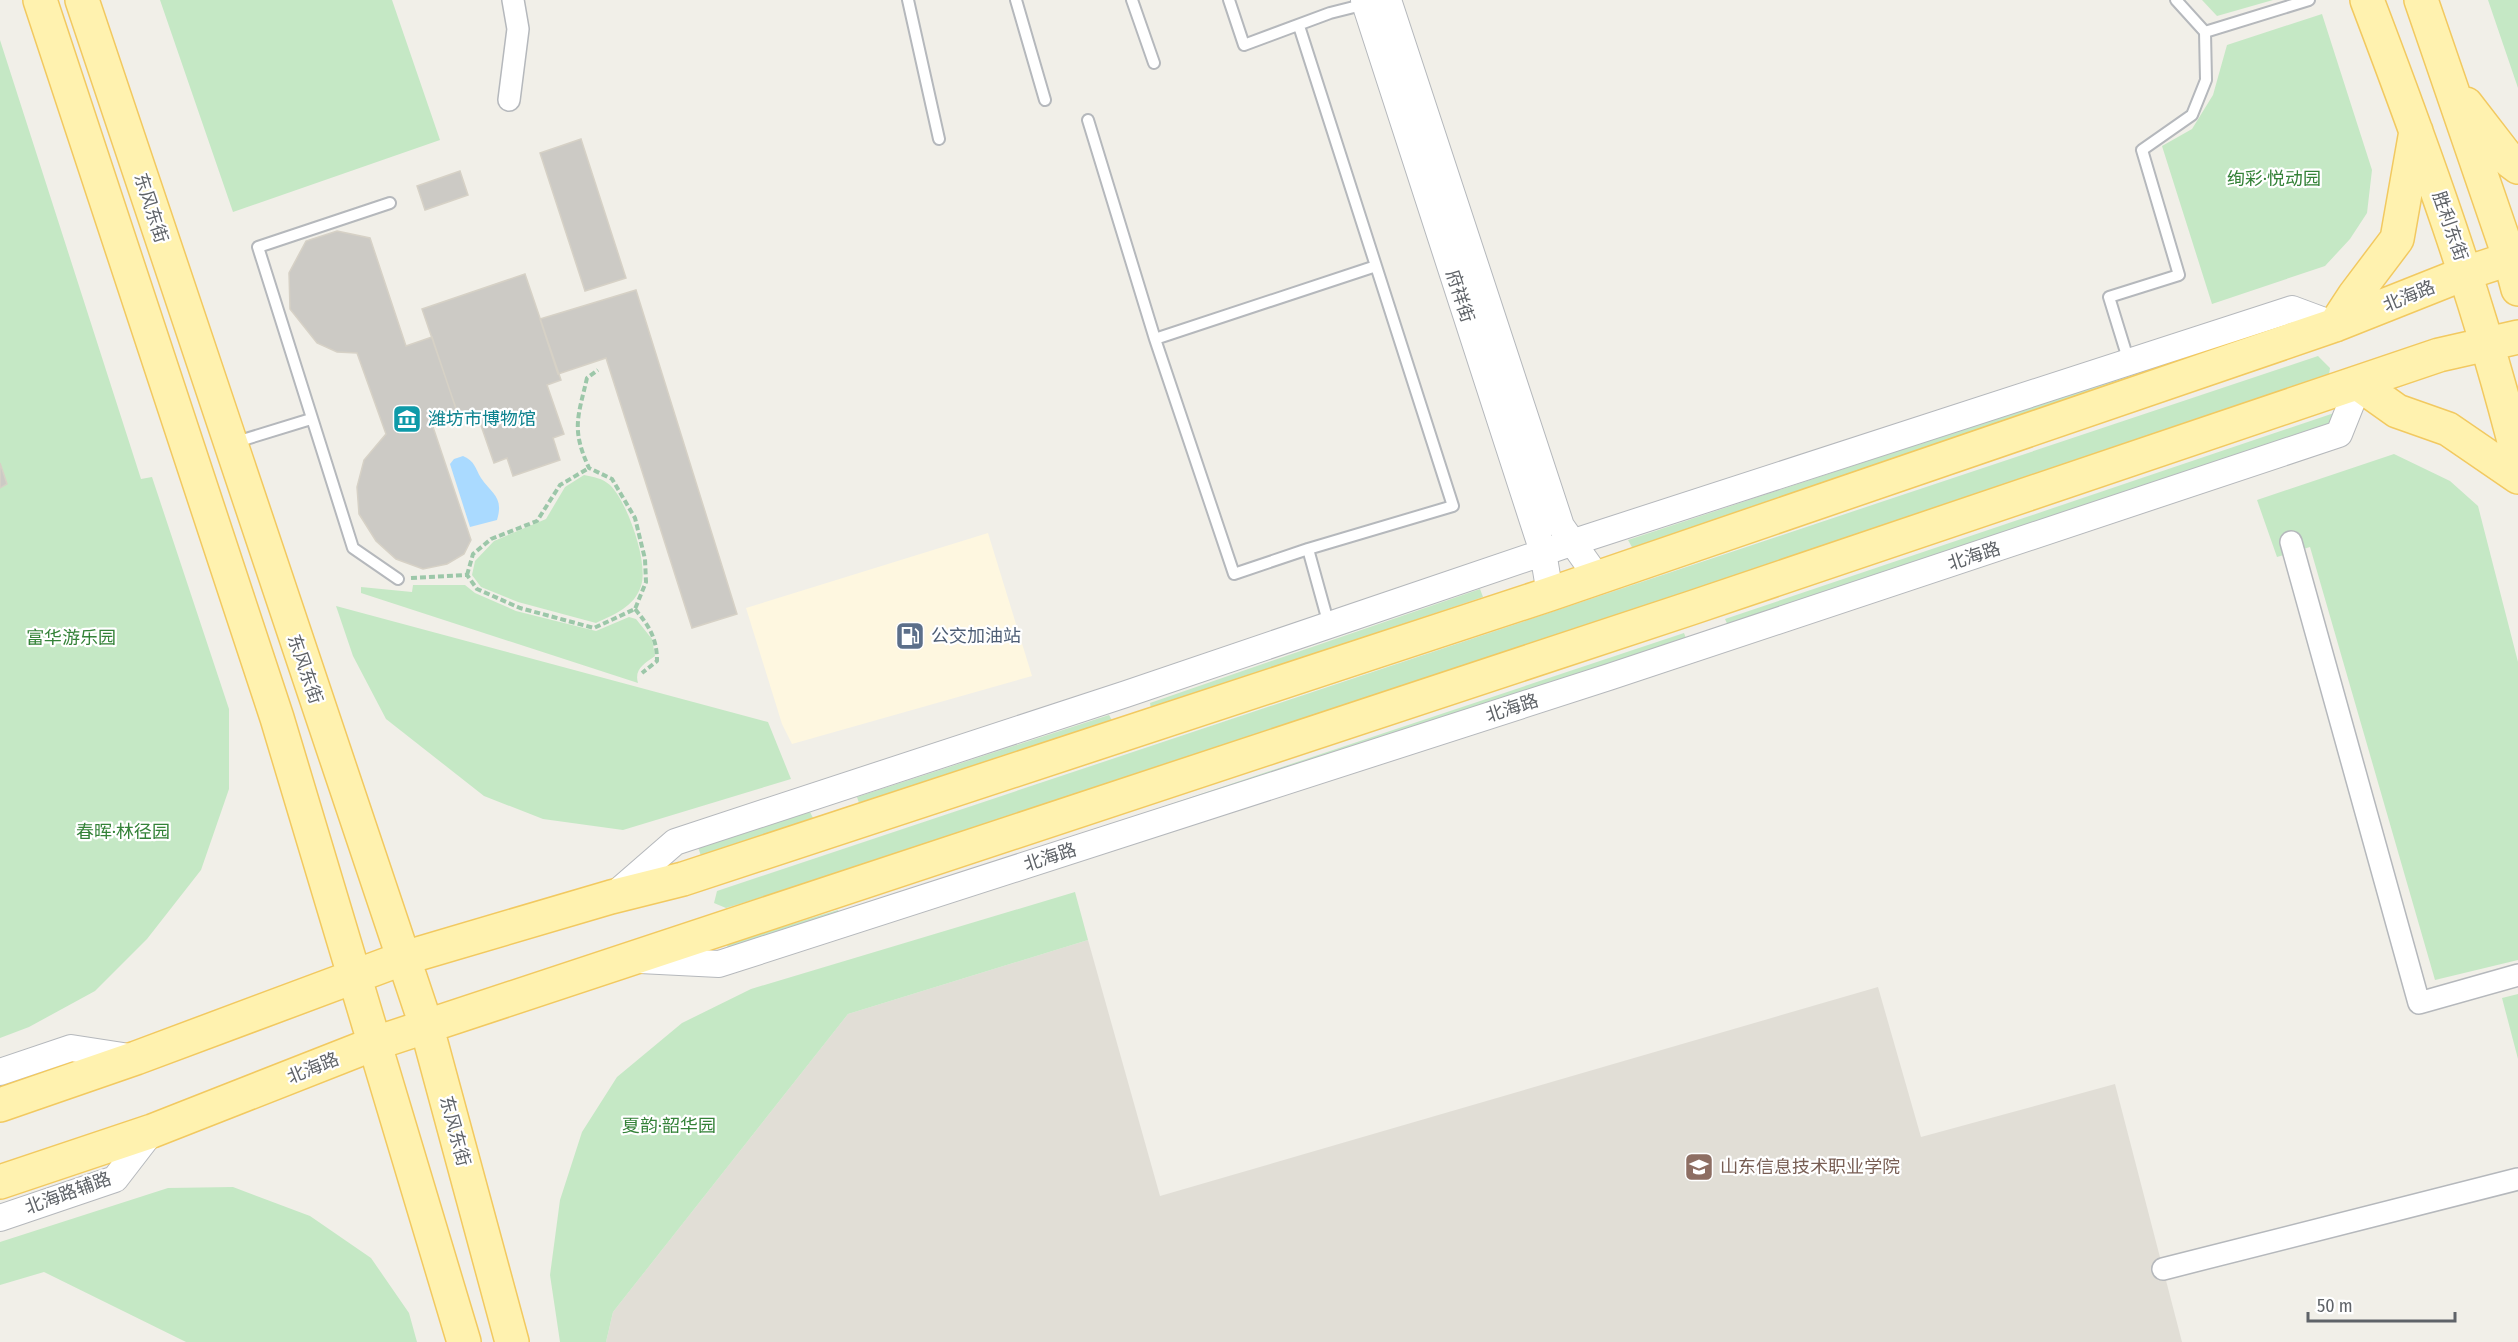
<svg xmlns="http://www.w3.org/2000/svg" width="2518" height="1342" viewBox="0 0 2518 1342" font-family="'Fira Sans Condensed','Noto Sans SC',sans-serif">
<style>
.commercial{fill:#fef7e0}
.education{fill:#e1ded6}
.green{fill:#c5e8c5}
.water{fill:#aadaff}
.building{fill:#cccac5;stroke:#d6d1c6;stroke-width:1.5}
.lines{fill:none;stroke-linecap:round;stroke-linejoin:round}
.service-casing{stroke:#b5b8bc;stroke-width:14}
.minor-casing{stroke:#b5b8bc;stroke-width:24}
.tertiary-casing{stroke:#b5b8bc;stroke-width:28}
.primary-casing{stroke:#f2c960;stroke-width:36}
.path{stroke:#9cc7a9;stroke-width:4;stroke-dasharray:6 3;stroke-linecap:butt}
.service{stroke:#fff;stroke-width:10}
.minor{stroke:#fff;stroke-width:21}
.tertiary{stroke:#fff;stroke-width:26}
.primary{stroke:#fff2af;stroke-width:33}
.labels{text-anchor:middle;dominant-baseline:central;stroke-width:4.5;stroke-linejoin:round;paint-order:stroke}
.park-label{font-size:18px;fill:#348238;stroke:#fff}
.street-label{font-size:18px;fill:#5f6368;stroke:#fff}
.culture-label{font-size:18px;fill:#0d838f;stroke:#fff;text-anchor:start}
.service-label{font-size:18px;fill:#4e5e75;stroke:#fff;text-anchor:start}
.education-label{font-size:18px;fill:#785e54;stroke:#fff;text-anchor:start}
</style>
<rect width="100%" height="100%" fill="#f1efe8"/>
<path class="commercial" d="M988,533l44,143 -240,68 -10,-20 -36,-116z"/>
<path class="education" d="M1088,940l72,256 718,-209 43,150 194,-53 67,258h-1576l7,-30 235,-298z"/>
<path class="green" d="M160,0h232l48,140 -207,72z
M2202,0h71l-56,16z
M2488,0h30v88z
M2322,14l50,156 -5,43 -17,26 -25,27 -113,38 -50,-158 30,-17 21,-34 14,-50z
M0,40l141,439 11,-2 77,232v80l-28,81 -54,69 -52,52 -66,36 -29,11z
M2315,313l2,6 -684,230 -5,-9z
M2318,356l12,12 -2,13 -1551,512 -51,15 -12,-5 3,-12z
M2343,410l3,9 -617,209 -4,-9z
M2394,454l56,27 28,25 40,156v298l-83,20 -125,-433 -33,10 -20,-57z
M584,475c10,2 18,3 26,10 17,16 39,78 31,101 -7,21 -26,28 -45,37l-78,-21 -37,-15 -9,-12 3,-14 19,-20 52,-22 19,-32z
M413,585h52l10,8 41,18 80,20 33,-14 7,2 16,20 3,17c-11,8 -21,13 -17,27l-277,-90v-6l51,5z
M1480,589l3,8 -332,112 -1,-6z
M336,606l432,116 23,57 -168,51 -80,-11 -59,-23 -98,-77 -33,-63z
M1684,633l3,8 -555,184 -3,-7z
M1109,715l4,7 -254,81 -2,-6z
M810,812l4,8 -113,36 -3,-9z
M1075,892l13,48 -240,74 -235,298 -7,30h-46l-10,-67 10,-75 22,-68 35,-55 65,-54 69,-34z
M838,910l2,8 -111,37 -2,-11z
M2518,994v65l-16,-61z
M233,1187l77,29 61,42 38,55 8,29h-231l-142,-70 -44,13v-43l168,-54z"/>
<path class="water" d="M463,456c12,5 12,12 18,22 11,16 23,19 16,42l-27,7 -20,-63 4,-5z"/>
<path class="building" d="M581,139l45,139 -41,13 -45,-138z
M460,171l8,24 -43,15 -8,-24z
M337,231l33,7 36,108 26,-9 25,75 -26,9 40,119 -7,14 -17,10 -24,5 -27,-10 -20,-18 -17,-27 -2,-27 7,-27 22,-26 -29,-81 -20,-1 -20,-9 -27,-34 -1,-36 17,-32z
M525,274l36,106 -14,5 17,49 -11,4 7,22 -47,16 -6,-18 -13,5 -17,-49 -17,6 -38,-111z
M636,290l101,324 -45,14 -86,-270 -48,16 -18,-55z
M0,463l7,21 -7,4z"/>
<g class="lines">
<g class="service-casing">
<path id="service" d="M908,0l31,139
M1016,0l29,100
M1132,0l22,63
M1229,0l15,45 86,-32 36,-9
M2176,0l29,32 104,-32
M1299,26l154,480 -145,43 21,76
M1088,120l67,219
M390,203l-132,44 95,301 45,31
M2129,362l-20,-65 70,-22 -37,-125 50,-35 14,-35 -1,-48
M233,443l78,-24
M1308,549l-74,25 -79,-235 221,-73"/>
</g>
<g class="minor-casing">
<path id="minor" d="M509,100l9,-71 -5,-29
M2291,542l128,461 99,-28
M2163,1269l355,-90"/>
</g>
<g class="tertiary-casing">
<path id="tertiary" d="M1364,0l179,552 7,42
M1388,0l173,526 36,51
M614,895l61,-53 451,-148 445,-151 721,-234 43,16
M640,960l79,4 890,-287 730,-243 20,-50
M0,1072l71,-24 65,10
M0,1218l115,-39 37,-48"/>
</g>
<g class="primary-casing">
<path id="primary" d="M40,0l237,718 187,624
M82,0l345,1028 85,314
M2367,0c57,150 112,301 151,457
M2421,0l89,259 8,30
M2466,104l44,57 8,6
M2335,325l19,-29 43,-57 19,-108
M2359,384l38,27 51,18 70,48
M0,1105l136,-47 268,-100 207,-61 72,-18 867,-285 785,-269 131,-52 52,-17
M0,1182l152,-51 224,-88 1315,-435 748,-253 79,-18"/>
</g>
<path class="path" d="M467,575l6,-21 18,-15 46,-18 23,-36 29,-17
M411,578l56,-3 10,14 43,19 74,20 41,-19 11,-27 -1,-23 -10,-41 -23,-39 -23,-11c-18,-39 -11,-51 -2,-90l11,-8
M635,609c14,17 22,29 22,52l-15,12"/>
<use href="#service" class="service"/>
<use href="#minor" class="minor"/>
<use href="#tertiary" class="tertiary"/>
<use href="#primary" class="primary"/>
</g>
<defs>
<g id="museum-square" transform="scale(1.5)"><rect x="-9" y="-9" width="18" height="18" rx="4" fill="#0f9aa8" stroke="#fff"/><path d="M0-6L6-3V-2H-6V-3ZM-5-1h2V3h-2ZM-1-1h2V3h-2ZM3-1h2V3H3ZM-6 4H6V6H-6Z" fill="#fff"/></g>
<g id="fuel-square" transform="scale(1.5)"><rect x="-9" y="-9" width="18" height="18" rx="4" fill="#5c6f8a" stroke="#fff"/><path d="M-5.5-6h7V0h2V4h1.3V-2.5L3-4.5l.8-.8L6-3V5H2.5V1h-1V6h-7ZM-4.2-4.7v3.2H.2V-4.7Z" fill="#fff"/></g>
<g id="university-square" transform="scale(1.5)"><rect x="-9" y="-9" width="18" height="18" rx="4" fill="#8d6e63" stroke="#fff"/><path d="M0-5L7-2L0 1L-7-2ZM-4 1L0 2.5L4 1V4Q0 6-4 4Z" fill="#fff"/></g>
</defs>
<g fill-rule="evenodd">
<use href="#museum-square" x="407" y="419"/>
<use href="#fuel-square" x="910" y="636"/>
<use href="#university-square" x="1699" y="1167"/>
</g>
<g class="labels">
<g class="park-label">
<text x="2274" y="179">绚彩·悦动园</text>
<text x="71" y="638">富华游乐园</text>
<text x="123" y="832">春晖·林径园</text>
<text x="669" y="1126">夏韵·韶华园</text>
</g>
<g class="street-label">
<text transform="translate(151 208) rotate(72)">东风东街</text>
<text transform="translate(2450 226) rotate(71)">胜利东街</text>
<text transform="translate(1460 296) rotate(72)">府祥街</text>
<text transform="translate(2409 296) rotate(-22)">北海路</text>
<text transform="translate(1974 556) rotate(-18)">北海路</text>
<text transform="translate(305 669) rotate(71)">东风东街</text>
<text transform="translate(1512 708) rotate(-18)">北海路</text>
<text transform="translate(1050 857) rotate(-18)">北海路</text>
<text transform="translate(313 1068) rotate(-22)">北海路</text>
<text transform="translate(455 1131) rotate(75)">东风东街</text>
<text transform="translate(68 1193) rotate(-20)">北海路辅路</text>
</g>
<g class="culture-label">
<text x="428" y="419">潍坊市博物馆</text>
</g>
<g class="service-label">
<text x="931" y="636">公交加油站</text>
</g>
<g class="education-label">
<text x="1720" y="1167">山东信息技术职业学院</text>
</g>
</g>
<path d="M2308 1312v9h147v-9" fill="none" stroke="#5f6368" stroke-width="3"/>
<text x="2317" y="1312" font-size="18" fill="#5f6368" stroke="#ffffff" stroke-width="4.5" paint-order="stroke">50 m</text>
</svg>
